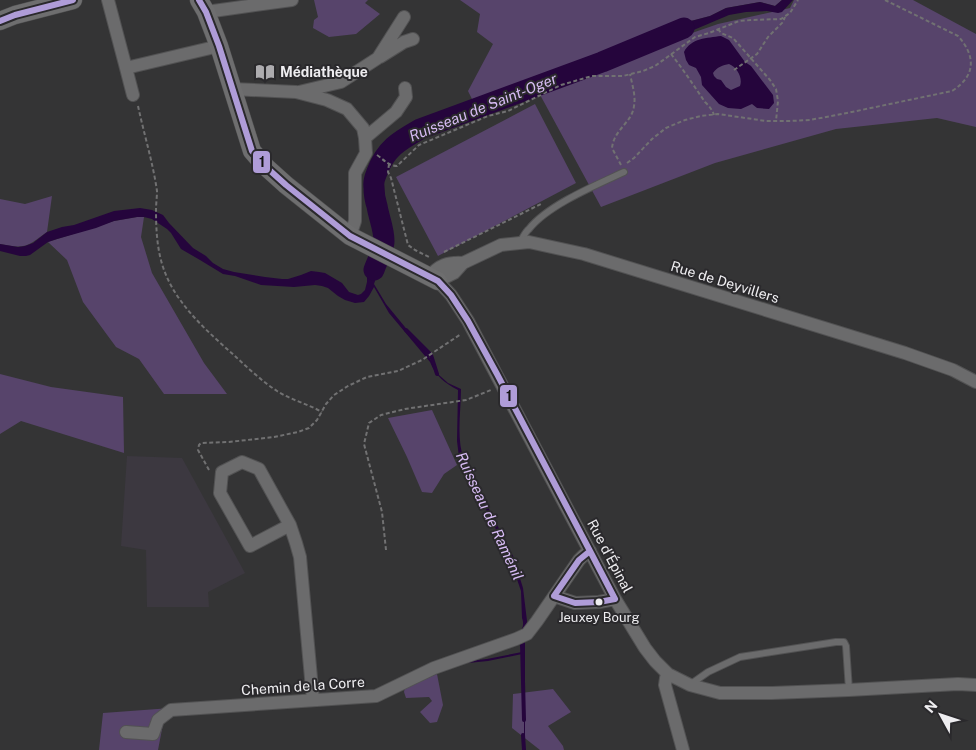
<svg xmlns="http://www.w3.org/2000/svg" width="976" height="750" viewBox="0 0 976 750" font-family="'Public Sans',sans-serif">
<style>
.built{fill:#3c3840}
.green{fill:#57446b}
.water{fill:#25053c;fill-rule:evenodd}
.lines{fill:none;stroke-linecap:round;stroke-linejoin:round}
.stream{stroke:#25053c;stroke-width:4}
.river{stroke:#25053c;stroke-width:21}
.lane-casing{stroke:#525253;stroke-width:8}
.street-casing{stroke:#525253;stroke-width:14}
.secondary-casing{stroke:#525253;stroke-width:19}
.path{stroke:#717172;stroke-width:2;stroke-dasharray:4 2.5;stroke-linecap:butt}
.lane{stroke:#6b6b6c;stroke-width:6}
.street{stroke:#6b6b6c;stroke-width:12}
.secondary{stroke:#6e6e6f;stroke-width:18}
.bus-1-casing{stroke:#2a292c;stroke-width:10}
.bus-1{stroke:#af9cd8;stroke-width:6}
.bus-dot{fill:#eeedf0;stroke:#2a292c;stroke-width:2}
.labels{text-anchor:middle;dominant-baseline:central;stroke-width:4;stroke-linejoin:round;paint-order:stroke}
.bus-label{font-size:13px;fill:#eeedf0;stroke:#2a292c}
.poi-label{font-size:14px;font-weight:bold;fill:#eeedf0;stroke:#2a292c;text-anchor:start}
.street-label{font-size:14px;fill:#eeedf0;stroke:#2a292c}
.water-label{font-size:15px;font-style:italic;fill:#d6bbf3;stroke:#2a292c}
.line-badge{stroke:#2a292c;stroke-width:2}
.pale-badge-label{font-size:14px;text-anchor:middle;font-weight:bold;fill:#111}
</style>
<rect width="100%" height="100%" fill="#343435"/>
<path class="built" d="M127,456l55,2 63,115 -37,19 1,15h-62l-1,-57 -25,-4z"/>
<path class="green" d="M314,0h54l-3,3 15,11 -24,20 -27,3 -16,-9 1,-8 4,-3z
M460,0h322l-7,6 -15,-4 -34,6 -16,8 -19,5 -28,22 55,-19 72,-16 4,-8h119l63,34v93l-39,-9 -101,11 -121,34 -114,44 -63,-116 33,-12 -5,-9 -91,35 -7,-14 25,-47 -16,-12 3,-18z
M535,104l41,79 -138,73 -42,-79z
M52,196l-5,36c-5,3 -9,7 -14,10 -10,7 -22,4 -33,2v-45l25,5z
M137,217h7l-3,20 11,36 52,90 23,31h-63l-25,-35 -23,-12 -33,-45 -16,-42 -19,-18 66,-21z
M0,374l51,13 72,10 1,56 -103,-32 -21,13z
M432,410l25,55 -13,9 -12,19 -10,-1 -15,-35 -19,-39z
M437,674l6,31 -6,17 -7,1 -10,-11 12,-11 -3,-4 -23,1 -2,-6 1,-5 -17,9 -26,6 -176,10 -15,5 -8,7 -5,26h-59l4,-37 274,-20 29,-6z
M553,689l18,23 -23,14 15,20 1,4h-24l-28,-22 1,-34z"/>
<path class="water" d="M782,0h11l-11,12 -4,1 -11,-2 -21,1 -17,3 -66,28 -5,-6 33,-16 19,-5 16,-8 34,-6 15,4z
M721,36l8,4 16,22 6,4 22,29 1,8 -5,6 -12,-1 -5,-4 -11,5 -13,-1 -9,-4 -17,-19 -1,-8 -5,-9 -7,-3 -3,-5 -2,-8c7,-14 23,-14 37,-16zM729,64c8,3 14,14 11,22l-9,4 -5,-3 -5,-7 -4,-1 -3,-3 -1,-3c4,-6 10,-8 16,-9z
M566,70l5,8 -33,13 -6,-8 28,-10z
M140,208l12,2 11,5 6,8 24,25 13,8 7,7 10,6 11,3 31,5 17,2h6l13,-4 10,-4 8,1 6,1 17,10 7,9 9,3 3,-1 4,-4 2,-8v-15l5,-10 10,4 -8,23 12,20 42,51 11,20 9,8 13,6c0,23 -5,49 3,71l49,96 10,32 4,33 -2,17v112h-1v-33l-2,-63 -34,7 -40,4 4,-2 35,-4 35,-7c-1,-5 -3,-9 -4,-13 0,-8 8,-10 4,-21l-1,-27 -13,-38 -49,-96 -2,-16 1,-51c-13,-7 -22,-13 -28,-28l-41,-49 -15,-26 -5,9 -5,6 -9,1 -10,-3 -7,-4 -10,-8 -6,-2 -7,-1 -21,2 -33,-2 -26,-9 -12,-2 -23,-14 -19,-11 -10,-16 -4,-4 -15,-10 -8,-2h-7l-23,4 -18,7 -39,11 -9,3 -18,13 -4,1h-6l-20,-5v-7l18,3 7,-1 8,-3 14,-11 15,-5 12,-2 40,-14z"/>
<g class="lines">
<path class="stream" d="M406,330l25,25 6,19
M522,642l2,78
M523,735l1,15"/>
<path class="river" d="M374,270c3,-10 10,-19 10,-29 0,-12 -5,-23 -7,-35 -2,-6 -3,-13 -3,-19 -1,-6 1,-10 3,-15 9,-24 22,-31 43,-43l182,-67 82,-34"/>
<g class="lane-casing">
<path id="lane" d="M520,242c3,-4 5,-10 9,-13 19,-24 67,-44 95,-57
M691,684l17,-12 32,-15 96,-15h8l2,4 3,44"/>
</g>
<g class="street-casing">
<path id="street" d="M108,0l18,68 7,27
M206,12l86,-12
M380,57l24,-15 9,-3
M126,68l93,-22
M232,89l64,3 31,8 20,9 16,19 2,10 1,15 -11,20v48l-5,15
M299,92l42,-10 37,-24 26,-41
M365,138l31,-26 10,-15 -1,-9
M429,277c10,-12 19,-15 34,-14
M976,382l-23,-12 -48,-17 -321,-99 -55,-12 -28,3 -38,18 -9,10 -16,8 13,14 17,26 147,278 30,49 10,13 13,13 22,11 30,8h52l77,-3 109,-6 18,1
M290,525l-40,21 -30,-53 2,-21 20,-10 17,7 31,56 6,18 4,14 13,143
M554,596l21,7 24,-1 16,-3
M668,674l-2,4 -1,7 18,65
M126,732l27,2 5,-14 13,-10 205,-14 58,-28 82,-29 11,-5 10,-13 42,-61 5,-5 6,-4"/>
</g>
<g class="secondary-casing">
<path id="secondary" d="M199,0l7,12 13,34 33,105 14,16 20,18 64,51 88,45
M0,21l15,-6 58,-15"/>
</g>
<path class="path" d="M718,29l3,4 12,5 37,42 6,9 2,12 -2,20
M671,54c12,15 23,32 34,48 4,4 7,7 9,13
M734,70l23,-16 11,-17 15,-15 2,-5
M138,106c6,28 15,57 19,85 0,6 -1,13 -1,19 0,19 1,39 7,57 12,37 45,65 73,90 13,12 27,25 41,34 14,9 31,13 45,21
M377,155c7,5 12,11 20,11l22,-21 69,-29 20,-5 53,-26 31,-9h31l20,-5 12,-5 40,-29 14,-4 30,-12 13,-1 29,-1 9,-6 8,-13
M627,163l7,-5 18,-19 14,-11 19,-8 16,-4 17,-2 48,7h23l21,-1 37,-7 105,-22c24,-15 24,-35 6,-55l-73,-36
M389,164l-1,8 3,6 17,67 7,5 16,8
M621,165l-9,-17c2,-19 20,-25 22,-42 2,-10 -2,-22 -4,-32
M444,252l99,-49
M209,470l-11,-20 1,-5 2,-2 28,-1 45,-5 24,-5 11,-4 8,-8 9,-16 8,-9 14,-9 19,-9 31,-6 24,-11 39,-26
M386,550l-4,-38 -18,-68 5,-21 12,-8 24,-6 61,-9 25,-10"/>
<use href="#lane" class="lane"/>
<use href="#street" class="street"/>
<use href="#secondary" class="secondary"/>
<g class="bus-1-casing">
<path id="bus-1" d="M199,0l7,12 13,34 33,105 14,16 20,18 64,51 88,45 13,14 17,26 29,53 93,177
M0,21l15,-6 58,-15
M590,551l25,48 -16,3 -24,1 -21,-7 25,-36z"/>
</g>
<use href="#bus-1" class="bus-1"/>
</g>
<defs>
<g id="library-bare" transform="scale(1.5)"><path d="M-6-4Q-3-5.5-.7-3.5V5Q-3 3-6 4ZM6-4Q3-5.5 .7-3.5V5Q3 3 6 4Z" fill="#adacaf" stroke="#2a292c" stroke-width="2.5" paint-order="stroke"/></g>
</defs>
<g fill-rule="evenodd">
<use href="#library-bare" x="265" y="72"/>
</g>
<circle class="bus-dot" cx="599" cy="602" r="4.5"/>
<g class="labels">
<g class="bus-label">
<text x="599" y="617">Jeuxey Bourg</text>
</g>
<g class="poi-label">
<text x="280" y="72">Médiathèque</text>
</g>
<g class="street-label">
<text transform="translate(725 282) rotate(17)">Rue de Deyvillers</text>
<text transform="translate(610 556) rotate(62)">Rue d’Épinal</text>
<text transform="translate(303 686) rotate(-4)">Chemin de la Corre</text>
</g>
<g class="water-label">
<text transform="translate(483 107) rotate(-22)">Ruisseau de Saint-Oger</text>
<text transform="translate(490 516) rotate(65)">Ruisseau de Raménil</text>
</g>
</g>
<g class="line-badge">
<rect x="252" y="150" width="19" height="24" rx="5" fill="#af9cd8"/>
<rect x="499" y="384" width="19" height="24" rx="5" fill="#af9cd8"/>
</g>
<g class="pale-badge-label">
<text x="262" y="167">1</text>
<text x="509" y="401">1</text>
</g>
<g transform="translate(941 715) rotate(310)" stroke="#2a292c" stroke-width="4" paint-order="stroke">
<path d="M0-4L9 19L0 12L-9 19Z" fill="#eeedf0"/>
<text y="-8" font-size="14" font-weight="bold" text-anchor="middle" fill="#eeedf0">N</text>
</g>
</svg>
